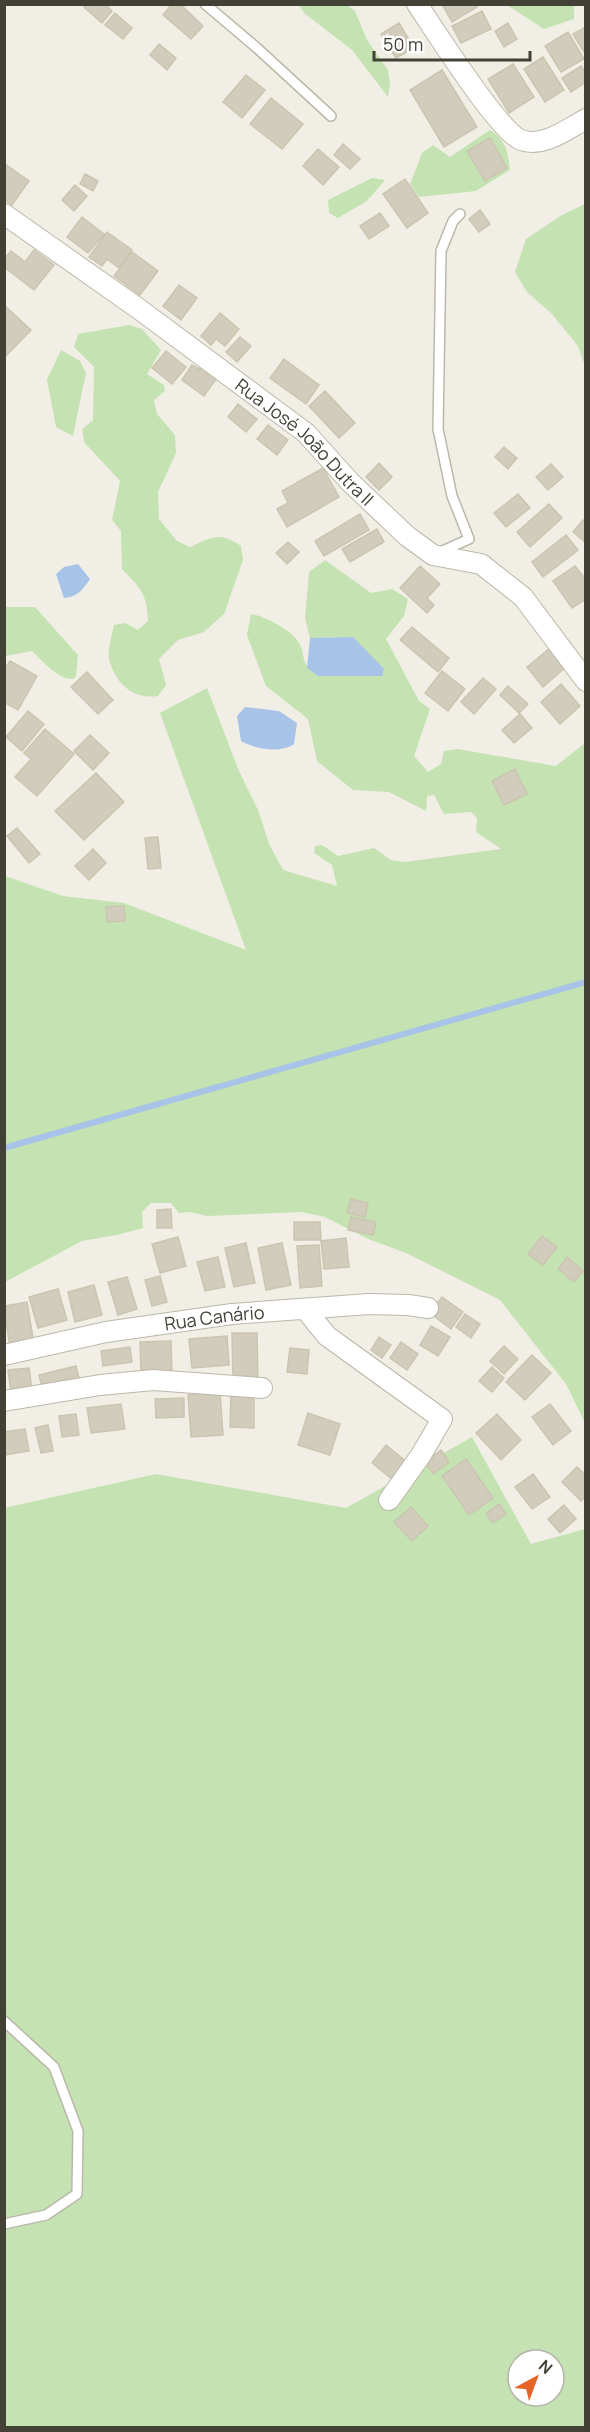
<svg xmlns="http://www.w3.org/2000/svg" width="590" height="2432" viewBox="0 0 590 2432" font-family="Manrope,sans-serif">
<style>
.green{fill:#c4e2b2;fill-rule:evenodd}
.water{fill:#a7c3e8}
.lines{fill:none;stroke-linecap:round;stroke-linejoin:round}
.stream{stroke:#a7c3e8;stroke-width:6}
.building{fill:#d1ccbc;stroke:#cbc5b0;stroke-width:1.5}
.lane-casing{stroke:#bbb8a9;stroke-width:12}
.street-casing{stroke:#bbb8a9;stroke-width:22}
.lane{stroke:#fff;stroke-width:9}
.street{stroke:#fff;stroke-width:20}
.labels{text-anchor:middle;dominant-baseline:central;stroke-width:4.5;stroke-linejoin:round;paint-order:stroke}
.street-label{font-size:18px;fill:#434035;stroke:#fff}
</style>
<rect width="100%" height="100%" fill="#f1efe5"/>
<path class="green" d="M299,5h48l8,6 12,29 21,30 2,13 -2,14 -36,-47 -48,-37z
M507,5h67v14l-30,10z
M490,130c16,10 18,22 20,40l-34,21 -57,6 -9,-13 12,-31 11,-8 17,12z
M372,178l13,2 -18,21 -29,17 -9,-5 -1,-13z
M585,204v162l-7,-20 -27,-33 -24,-21 -12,-20 11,-33 36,-24z
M129,325l13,4 19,21 -14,24 17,11 1,6 -11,9 3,14 18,21 1,18 -18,39 1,27 18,22 13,6c22,-10 29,-16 51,-1l2,14 -19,54 -20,18 -26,8 -19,19 7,26 -8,11c-25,4 -43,-13 -49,-37 -2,-9 3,-24 5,-34l11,-2 13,7 10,-9c-1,-28 -8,-33 -26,-52l-1,-38 -9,-11 8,-39 -36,-39 -2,-13 11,-9 1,-53 -20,-20 4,-13z
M61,350l19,11 6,12 -13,63 -17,-9 -9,-47z
M325,560l46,33 21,-4 16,10 -4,17 -18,23 33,62 11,8 -16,47 14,16 13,-8 3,-13 13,-2 99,17 29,-23v680l-19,-39 -66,-84 -94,-47 -38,-14 -43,-22 -24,-5 -94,4 -17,-4 -11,1 -8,-10h-20l-9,9 1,16 -26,7 -35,6 -77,41v-406l58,20 61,7 122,47 -86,-237 47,-25 32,83 19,39 11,34 14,26 54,16 -5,-21 -18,-12 1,-7 7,-1 16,11 36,-8 17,12 14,2 96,-13 -25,-17 1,-14 -6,-6 -27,2 -10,-19 -7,1 -1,15 -37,-19 -36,-2 -36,-29 -9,-42 -42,-33 -19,-51 4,-21c13,2 38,15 46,26 11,15 0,21 21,36l35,-39 -43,1 -5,-20 4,-46z
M5,607h30l43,48 -2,21 -3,3c-15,1 -30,-18 -41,-28l-27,5z
M472,1437l59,107 54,-15v898h-580l-1,-919 152,-34 190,34zM518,2360h36v36h-36z"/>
<path class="water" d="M78,564l12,15c-7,10 -12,18 -26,19l-8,-24 8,-7z
M353,637l31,32 -2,7h-64l-11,-8 3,-30z
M245,707l34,4 18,12 -3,21c-14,10 -39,5 -53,-3l-4,-25z"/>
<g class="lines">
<path class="stream" d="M4,1148l582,-166"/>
</g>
<path class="building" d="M86,4h19l7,7 -10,12 -18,-16z
M172,4h8l23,22 -12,13 -28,-24z
M442,4h33l2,3 -25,15z
M482,11l9,18 -30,14 -9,-17z
M115,13l17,15 -9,11 -18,-14z
M399,23l15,25 -18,10 -15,-24z
M508,23l9,16 -13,8 -9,-16z
M586,27v28l-13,-21z
M568,32l16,27 -23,13 -16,-26z
M159,44l17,14 -9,12 -17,-15z
M543,57l21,33 -19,12 -21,-33z
M513,64l21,33 -25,16 -21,-34z
M581,66l5,7v9l-15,10 -9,-14z
M442,70l35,57 -33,20 -34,-57z
M246,75l19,15 -23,28 -19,-16z
M271,98l32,26 -21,25 -32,-25z
M490,138l17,30 -22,13 -18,-30z
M343,144l17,15 -10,10 -16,-14z
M318,149l21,18 -16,18 -20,-19z
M5,164l24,17 -17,24 -8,-6z
M85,174l13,7 -5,10 -13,-7z
M405,179l23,34 -21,15 -24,-34z
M75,185l12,11 -13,15 -12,-11z
M480,210l10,14 -11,8 -10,-13z
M380,213l9,13 -20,13 -9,-13z
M82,217l22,17 -16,19 -21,-16z
M107,232l25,18 -13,18 -12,-9 -5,7 -13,-9z
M34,250l20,15 -20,25 -30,-23v-8l7,-8 14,11z
M132,252l26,19 -18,24 -26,-19z
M179,285l18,13 -16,22 -18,-14z
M5,306l26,24 -27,28v-52z
M220,313l19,16 -14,17 -9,-7 -5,6 -10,-9z
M240,337l11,9 -14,16 -11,-10z
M166,351l20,16 -14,17 -20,-16z
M284,359l35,26 -13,19 -36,-26z
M203,363l16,12 -15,21 -22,-16 10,-15 7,4z
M325,391l30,32 -16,15 -30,-32z
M238,404l19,15 -11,13 -18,-15z
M268,425l20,15 -11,15 -20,-16z
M504,447l13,11 -9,11 -13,-12z
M379,463l13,14 -13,13 -13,-13z
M551,464l12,13 -15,13 -12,-13z
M323,468l16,29 -52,30 -10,-18 11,-6 -6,-12z
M518,494l12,14 -24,19 -12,-14z
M549,504l13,14 -32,29 -13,-15z
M360,514l9,16 -45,26 -9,-15z
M583,520l3,2v21l-13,-11z
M377,529l7,13 -34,20 -8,-13z
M566,535l12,15 -35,27 -11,-15z
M288,542l11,10 -12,12 -11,-11z
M420,566l20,18 -13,14 7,7 -7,8 -27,-25z
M575,566l11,14v19l-14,9 -19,-27z
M412,627l37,31 -11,14 -38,-32z
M550,648l16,19 -23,20 -16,-20z
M10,661l27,15 -19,34 -14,-8v-32z
M442,671l23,18 -17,22 -23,-18z
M87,672l26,28 -15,14 -27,-27z
M483,678l13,11 -22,25 -13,-12z
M561,684l19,22 -20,18 -19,-22z
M508,686l20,18 -9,9 -19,-18z
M28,711l16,13 -22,27 -16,-14z
M520,714l12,14 -18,15 -12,-13z
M45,729l29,25 -37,42 -22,-19 16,-18 -7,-6z
M90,735l19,18 -16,17 -19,-19z
M515,769l12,25 -23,11 -12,-24z
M96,773l28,29 -40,38 -29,-29z
M17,828l23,26 -11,9 -22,-27z
M158,837l3,31 -13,1 -3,-31z
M93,849l13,14 -17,17 -14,-14z
M124,906l1,15 -18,1 -1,-15z
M351,1199l17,4 -3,14 -18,-4z
M171,1209l1,19h-15v-18z
M351,1217l25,5 -3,13 -25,-5z
M294,1222h26l1,18h-27z
M542,1236l15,11 -14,18 -15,-11z
M178,1237l8,29 -26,7 -8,-29z
M346,1238l3,29 -25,2 -3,-28z
M246,1243l9,40 -21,4 -9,-39z
M282,1243l9,42 -25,5 -8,-42z
M319,1245l3,41 -22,2 -3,-42z
M218,1257l7,30 -20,4 -8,-29z
M567,1257l16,14 -9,11 -16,-13z
M160,1276l7,26 -15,4 -7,-26z
M127,1277l10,32 -19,6 -10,-33z
M94,1285l8,30 -27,7 -7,-30z
M58,1289l9,31 -29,8 -9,-31z
M442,1297l21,15 -12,17 -21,-16z
M27,1302l7,42 -24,4 -6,-42z
M465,1314l15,10 -9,14 -15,-11z
M431,1326l19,11 -12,19 -18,-11z
M232,1333h25l1,50h-25z
M227,1336l2,29 -37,3 -3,-29z
M379,1337l12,8 -9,13 -11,-8z
M171,1341l1,33 -31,1 -1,-33z
M401,1342l17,12 -11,16 -17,-12z
M504,1346l14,13 -14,15 -14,-13z
M130,1347l2,15 -29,4 -2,-15z
M290,1348l19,2 -2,24 -20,-2z
M532,1355l19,18 -26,27 -19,-18z
M76,1366l4,16 -37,9 -4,-16z
M492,1367l12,11 -12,14 -13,-11z
M29,1368l3,22 -21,3 -3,-23z
M231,1390l23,1v37l-24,-1z
M220,1392l3,43 -32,2 -3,-42z
M184,1398v19l-28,1 -1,-19z
M121,1404l4,25 -34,4 -4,-25z
M550,1404l21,27 -18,14 -21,-28z
M308,1413l32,11 -10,31 -32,-10z
M76,1414l3,21 -17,2 -3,-21z
M497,1414l24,26 -20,20 -25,-27z
M48,1425l5,26 -12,2 -6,-25z
M25,1429l4,22 -25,4v-23z
M386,1445l21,17 -14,18 -21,-17z
M441,1450l8,12 -16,12 -8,-12z
M466,1459l27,39 -24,17 -27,-39z
M577,1467l9,8v21l-5,5 -19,-19z
M533,1474l17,23 -18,12 -17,-22z
M499,1504l7,10 -13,9 -7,-9z
M564,1505l12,14 -16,14 -12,-14z
M411,1507l17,19 -16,15 -18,-19z"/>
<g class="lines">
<g class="lane-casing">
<path id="lane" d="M205,4l52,44 74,68
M438,553l31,-14 -17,-43 -14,-67 3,-178 12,-30 7,-7
M4,2021l50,46 24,64 -1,63 -31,21 -42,9"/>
</g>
<g class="street-casing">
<g id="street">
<path d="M417,4c17,25 82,128 104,136 23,8 46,-11 65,-21"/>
<path id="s1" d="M4,214l135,95 167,124 44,49 57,54 26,19 48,9 42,33 63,84"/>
<path d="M305,1309l22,27 115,83 -21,36 -32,45"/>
<path id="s2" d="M4,1355l102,-23 126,-18 137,-10 39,1 20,3"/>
<path d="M4,1401l96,-16 53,-5 109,8"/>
</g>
</g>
<use href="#lane" class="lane"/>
<use href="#street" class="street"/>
</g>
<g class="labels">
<g class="street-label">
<text stroke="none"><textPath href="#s1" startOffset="378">Rua José João Dutra II</textPath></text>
<text stroke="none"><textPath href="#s2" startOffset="214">Rua Canário</textPath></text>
</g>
</g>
<rect width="590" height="2432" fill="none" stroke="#434035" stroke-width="12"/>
<g transform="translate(536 2378) rotate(41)"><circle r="28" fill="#ffffff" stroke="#b4b3ae" stroke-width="1.5"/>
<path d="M0-4.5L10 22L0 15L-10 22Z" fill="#e56428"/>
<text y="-9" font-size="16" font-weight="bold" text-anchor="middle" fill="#434035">N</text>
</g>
<path d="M374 51v9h156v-9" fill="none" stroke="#434035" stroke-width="3"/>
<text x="383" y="51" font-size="18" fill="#434035" stroke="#ffffff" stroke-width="4.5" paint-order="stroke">50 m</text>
</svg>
